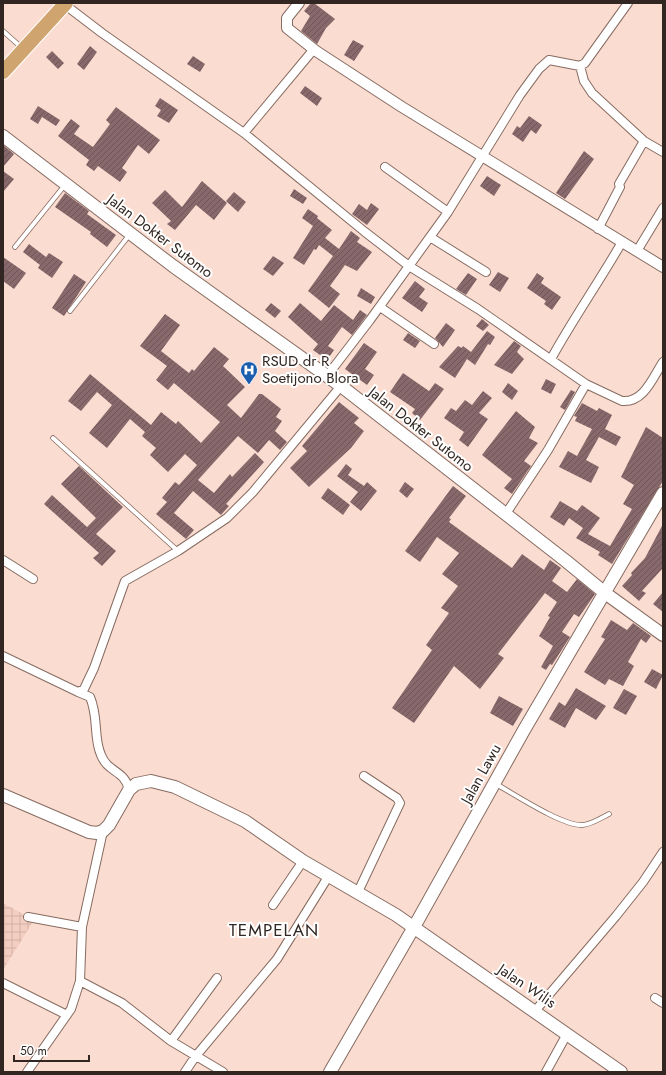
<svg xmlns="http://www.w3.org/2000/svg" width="666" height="1075" viewBox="0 0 666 1075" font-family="Jost,sans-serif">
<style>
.industrial{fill:url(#industrial-grid)}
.building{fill:url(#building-hatch)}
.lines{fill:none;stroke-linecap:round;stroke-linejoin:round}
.service-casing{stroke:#866b61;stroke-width:5.5}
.minor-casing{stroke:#866b61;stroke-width:10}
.tertiary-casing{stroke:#866b61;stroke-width:12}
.secondary-casing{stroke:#866b61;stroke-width:14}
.trunk-casing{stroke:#fff;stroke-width:16}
.service{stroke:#fff;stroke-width:4}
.minor{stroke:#fff;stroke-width:8}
.tertiary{stroke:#fff;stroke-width:10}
.secondary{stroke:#fff;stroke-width:12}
.trunk{stroke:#cfa46f;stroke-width:14}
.labels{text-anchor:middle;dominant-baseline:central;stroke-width:4;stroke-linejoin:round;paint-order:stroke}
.street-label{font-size:15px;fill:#312621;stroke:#fff}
.poi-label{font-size:15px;fill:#312621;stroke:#fff;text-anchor:start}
.quarter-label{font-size:17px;letter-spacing:1px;fill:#312621;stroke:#fff}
</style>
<defs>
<pattern id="industrial-grid" width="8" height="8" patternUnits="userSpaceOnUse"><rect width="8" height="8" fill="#f3cec0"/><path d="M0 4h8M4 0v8" fill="none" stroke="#d1b1a5"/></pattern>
<pattern id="building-hatch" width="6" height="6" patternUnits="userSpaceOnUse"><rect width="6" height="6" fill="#87696c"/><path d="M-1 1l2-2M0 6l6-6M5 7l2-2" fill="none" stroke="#6f5658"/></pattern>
</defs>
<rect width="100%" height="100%" fill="#fbdcd0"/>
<path class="industrial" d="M3,903l31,17 -31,50z"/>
<path class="building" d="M311,3h3l21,16 -9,9 -9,16 -16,-13 9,-15 -6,-5z
M353,40l11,6 -10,15 -10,-6z
M90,46l7,6 -13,18 -7,-6z
M52,51l12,12 -6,6 -12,-12z
M193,56l12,8 -5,8 -13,-8z
M305,86l17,12 -5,8 -17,-13z
M160,98l18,12 -9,13 -12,-7 4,-6 -6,-4z
M38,106l22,14 -4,6 -14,-9 -4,7 -8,-5z
M116,107l44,33 -11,14 -11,-9 -16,23 5,4 -7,10 -22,-16 -4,5 -8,-6 3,-5 -31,-24 13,-17 9,7 -6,8 19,13 17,-23 -4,-4z
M529,116l13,9 -6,9 -5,-4 -8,12 -11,-8 5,-8 3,2z
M3,145l11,9 -11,13z
M584,151l10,8 -29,40 -9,-6z
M3,171l11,8 -11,13z
M487,176l14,9 -7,11 -14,-10z
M202,181l25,22 -13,17 -18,-15 -21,25 -8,-6 4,-3 -19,-18 13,-13 17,17z
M294,189l13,9 -4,6 -13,-8z
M234,192l12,10 -8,10 -12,-11z
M65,193l24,18 -2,3 29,21 -9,12 -17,-13 1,-2 -36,-25z
M371,203l8,6 -12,16 -15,-11 7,-10 8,6z
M308,209l10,7 -1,2 15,12 -7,8 14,11 12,-18 9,7 -3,4 15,10 -15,19 -12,-6 -15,21 10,8 -11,14 -21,-17 25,-35 -14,-11 -3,5 -2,-1 -10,16 -11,-7 20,-32 -11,-8z
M29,244l17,13 3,-4 14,9 -11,16 -14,-10 2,-3 -17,-13z
M273,256l11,7 -11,13 -10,-7z
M3,257l23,16 -12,16 -11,-8z
M498,272l11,6 -9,14 -11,-7z
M468,273l9,6 -11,16 -10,-6z
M537,273l7,5 -3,5 20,14 -9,13 -8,-6 2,-3 -19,-13z
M74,274l12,8 -22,34 -12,-8z
M415,281l10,8 -6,8 9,6 -6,9 -20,-14z
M361,288l14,9 -4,7 -14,-8z
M271,303l10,8 -6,7 -10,-8z
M300,303l21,18 13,-16 19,15 7,-10 7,5 -15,20 -10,-8 -14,19 6,4 -7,10 -14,-10 5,-6 -30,-27z
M165,314l15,11 -19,26 28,22 3,-4 2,2 20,-24 15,12 -6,7 22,21 -18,18 14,13 18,-24h3l19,15 -5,8 6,4 -7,10 12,11 -7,8 -11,-10 -11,13 -20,-17 -40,44 16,13 16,-19 2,3 23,-24 9,9 -38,42 3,2 -8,9 -28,-24 -19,22 20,17 -8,9 -30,-25 11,-12 -5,-4 13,-16 4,3 18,-20 -12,-11 -17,18 -18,-17 6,-7 -14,-12 3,-4 -15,-13 -23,29 -18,-15 23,-28 -15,-13 -16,19 -13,-10 22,-27 61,51 10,-13 15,12 2,-3 23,22 19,-21 -46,-39 -6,7 -12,-10 11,-14 -27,-20z
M482,319l7,6 -6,6 -7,-5z
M446,323l9,7 -12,17 -8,-9z
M487,331l8,6 -5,8 -2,-1 -13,21 -8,-6 -12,19 -16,-11 19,-21 4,2 1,-2 8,6z
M408,333l12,8 -5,7 -12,-8z
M514,341l7,5 -4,6 7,7 -12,15 -18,-9z
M364,343l13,9 -12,17 9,6 -7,10 -22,-16z
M403,373l26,18 6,-8 9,6 -24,31 -8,-7 3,-4 -25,-17z
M546,379l10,5 -5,10 -10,-5z
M508,383l10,8 -6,9 -10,-8z
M571,390l4,2 -10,18 -5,-3z
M483,391l9,7 -13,15 9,6 -20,28 -9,-7 5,-8 -20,-14 7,-10 5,3 9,-11 7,5z
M339,402l20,16 -5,5 10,8 -13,17 -42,39 -19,-19 17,-17 -5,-5z
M582,403l15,8 2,-3 13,7 -7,14 16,8 -5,9 -17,-9 -13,23 13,7 -8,16 -32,-16 9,-16 9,5 15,-27 -17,-8 2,-4 -3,-1z
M516,411l19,16 -6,11 9,5 -14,18 7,5 -19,28 -8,-6 8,-9 -30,-24z
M646,427l17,11v43l-51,83 -14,-9 2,-3 -24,-14 7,-10 -14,-10 -5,8 -14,-9 10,-16 17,10 5,-6 18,13 -12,16 22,12 22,-37 -9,-5 11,-19 -13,-8z
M346,464l6,5 -4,6 16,11 3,-4 10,9 -16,20 -11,-9 8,-10 -21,-16z
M79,466l44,41 -27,27 20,17 -14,15 -9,-8 6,-5 -55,-49 8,-9 35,32 9,-9 -35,-34z
M405,482l9,7 -7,9 -8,-7z
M453,486l13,10 -17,22 2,1 -2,3 63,46 10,-14 22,16 6,-10 11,8 -9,13 15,11 10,-13 18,15 -16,23 -5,-3 -12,18 8,5 -18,28 -2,-1 -4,6 -5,-3 12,-21 -14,-10 11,-19 -2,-1 9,-14 -12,-9 -47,61 6,4 -24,31 -26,-23 -40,57 -22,-15 40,-58 -6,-5 23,-32 -8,-5 17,-22 -16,-12 17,-21 -22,-16 -17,25 -15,-11z
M328,488l22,17 -7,10 -22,-17z
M663,524v44l-21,23 4,2 -7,8 -17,-15 10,-11 -1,-2 14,-15z
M663,592v20l-10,-8z
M611,620l16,10 6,-7 18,13 -5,7 -5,-4 -13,23 6,4 -11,20 -14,-7 -4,6 -21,-13 21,-33 -4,-2z
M652,669l11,6 -7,14 -12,-7z
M576,688l30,18 -10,14 -20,-12 -11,20 -16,-9 10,-17 6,4z
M624,689l13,7 -11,19 -13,-7z
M499,696l24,13 -10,17 -23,-13z"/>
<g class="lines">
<g class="service-casing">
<path id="service" d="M3,31l19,17
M15,247l50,-62
M70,311l60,-77
M53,438l125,113
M496,784c18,10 68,43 87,41 9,-1 18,-7 26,-11"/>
</g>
<g class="minor-casing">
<path id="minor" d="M64,4l38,29 142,100 121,99 44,34 69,43 108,75 -38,66 -43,65
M580,66l4,15 8,12 52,48 19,11
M244,133l70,-84
M385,167l63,45
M598,229l22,-42 -1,-3 25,-43
M430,237l56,35
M637,251l26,-43
M380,307l54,37
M551,359c22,-40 48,-77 71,-117
M327,376l43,-56 78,-108 72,-117 19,-26 10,-9 31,6 5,-3 43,-60
M586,384l36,17c22,2 31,-24 41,-39
M3,560l30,19
M3,656l75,36 6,-3 10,-21 31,-87 53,-30 49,-33 26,-26 88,-106
M78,692l12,5c9,21 3,40 11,58 7,18 24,15 28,35
M357,894l43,-91 -3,-5 -33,-22
M273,905l30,-44
M28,917l54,10
M80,981l42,22 49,38 52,31
M3,983l64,32
M655,998l8,5
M535,1011l81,-95 27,-34 20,-30
M171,1041l46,-63
M27,1072l44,-63 9,-28 2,-54 21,-96
M185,1072l10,-15 82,-98 51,-82
M546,1072l21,-38"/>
</g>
<g class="tertiary-casing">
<path id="tertiary" d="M299,3l-12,15v10l29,23 86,56 261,160"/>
</g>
<g class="secondary-casing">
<path id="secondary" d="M3,136l170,130 168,120 225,175 39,32 58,42
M3,795l86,37 8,1 6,-2 6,-6 20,-35 7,-6 15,-3 24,6 70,34 58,40 93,54 225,157
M330,1072l84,-145 110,-197 139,-237"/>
</g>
<g class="trunk-casing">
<path id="trunk" d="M3,72l63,-69"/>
</g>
<use href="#service" class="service"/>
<use href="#minor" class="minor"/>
<use href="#tertiary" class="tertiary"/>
<use href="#secondary" class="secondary"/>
<use href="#trunk" class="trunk"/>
</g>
<defs>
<g id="hospital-pin" transform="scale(0.9)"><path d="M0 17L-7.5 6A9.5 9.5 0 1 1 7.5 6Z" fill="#1b5cad" stroke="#fff"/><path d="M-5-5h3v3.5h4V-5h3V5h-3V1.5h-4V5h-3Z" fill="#fff"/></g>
</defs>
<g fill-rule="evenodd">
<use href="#hospital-pin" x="249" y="370"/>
</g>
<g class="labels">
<g class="street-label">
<text transform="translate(160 236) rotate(37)">Jalan Dokter Sutomo</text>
<text transform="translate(421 429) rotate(38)">Jalan Dokter Sutomo</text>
<text transform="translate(481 774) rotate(-61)">Jalan Lawu</text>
<text transform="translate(527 986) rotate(34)">Jalan Wilis</text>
</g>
<g class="poi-label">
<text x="262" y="361">RSUD dr R<tspan x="262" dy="17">Soetijono Blora</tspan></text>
</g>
<g class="quarter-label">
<text x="274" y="930">TEMPELAN</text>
</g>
</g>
<rect width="666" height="1075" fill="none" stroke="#312621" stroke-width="8"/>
<path d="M14 1055v6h75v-6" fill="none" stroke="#312621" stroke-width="2"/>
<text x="20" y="1055" font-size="12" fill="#312621" stroke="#ffffff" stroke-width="3" paint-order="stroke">50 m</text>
</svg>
